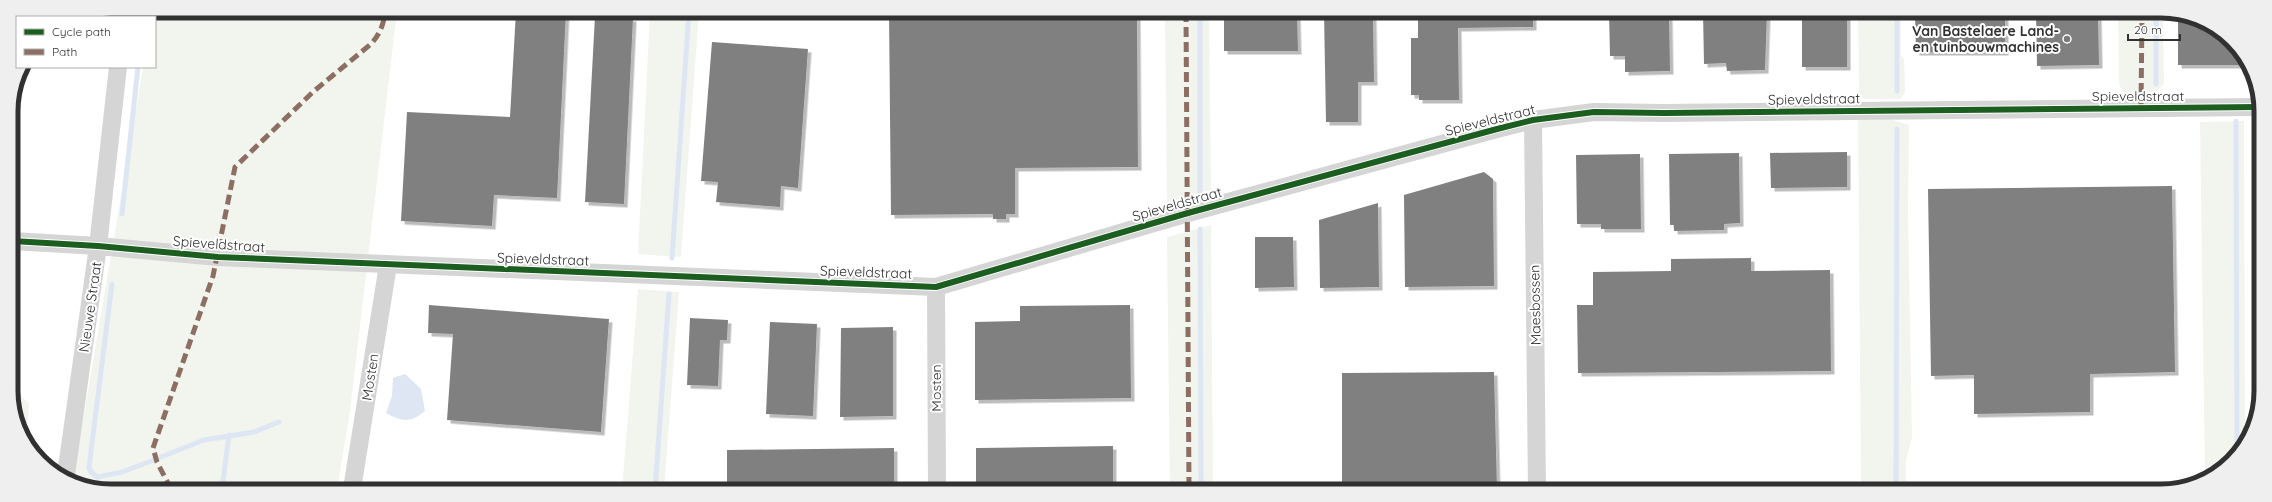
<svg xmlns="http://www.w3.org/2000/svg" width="2272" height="502" viewBox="0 0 2272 502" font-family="Quicksand,sans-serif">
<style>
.green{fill:#f1f5ee}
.water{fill:#dde6f2}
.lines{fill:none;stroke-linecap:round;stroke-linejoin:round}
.stream{stroke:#dde6f2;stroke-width:5}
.building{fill:#808080;filter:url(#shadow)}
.minor{stroke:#d5d5d5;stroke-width:18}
.quiet{stroke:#8d6e63;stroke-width:5;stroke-dasharray:10 5;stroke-linecap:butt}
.cycleway-casing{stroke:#fff;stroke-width:8}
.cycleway{stroke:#1b5e20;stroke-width:6}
.poi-dot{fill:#797979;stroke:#fff;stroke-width:1.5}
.labels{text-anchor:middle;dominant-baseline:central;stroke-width:4;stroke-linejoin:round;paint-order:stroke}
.poi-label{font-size:14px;font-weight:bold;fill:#313131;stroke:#fff;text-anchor:end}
.street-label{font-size:14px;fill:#313131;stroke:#fff}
.rim{fill:none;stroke:#313131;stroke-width:5}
</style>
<defs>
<filter id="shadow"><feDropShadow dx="3.5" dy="3.5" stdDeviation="0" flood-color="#0004"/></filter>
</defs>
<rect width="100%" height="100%" fill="#fff"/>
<path class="green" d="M153,11h244l-47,400 -13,78h-245l-19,-10 70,-412h12v-50h-3z
M650,11l49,1 -18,245 -43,-3z
M1165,12h44l2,178 -44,14z
M1858,13h43v43l3,3 1,33 -4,7h-37l-5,-6z
M2118,13h45l1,70c-9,14 -25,15 -39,11l-6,-9z
M1890,119l19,6 -1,86 4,226 -6,24v30h-45l-3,-371z
M2244,121l1,324 -18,21 -22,14 -5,-358z
M1211,225l2,265h-43l-3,-253z
M638,289l41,3 -15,198h-42z
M13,390l16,13 -1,17 -5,10 -10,-19z"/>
<path class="water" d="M405,374l16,15 4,22c-14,12 -23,11 -39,2l6,-17 1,-18z"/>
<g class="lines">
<path class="stream" d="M1200,12v181
M1897,13v78
M2156,13v71
M143,17l1,-6
M2236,121l1,333
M122,214l16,-147
M1200,229l1,261
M672,258l17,-246
M112,284l-23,183 2,5 6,5 25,-5 32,-12
M161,457l43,-17 50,-8 25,-10
M222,489l7,-54
M655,490l14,-196
M1896,491l1,-362"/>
</g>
<path class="building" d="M516,11h50l-9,187 -63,-3 -2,31 -91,-5 6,-109 103,5z
M889,12h248l1,155 -123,1v46h-9v5h-13v-5l-102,1z
M1224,12h73l1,39h-74z
M1324,12h49l1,70h-16v40h-32z
M1418,12h115v15l-75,1 1,72h-40v-5h-8v-57h7z
M1609,12h60l1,59 -45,1v-16h-15z
M1703,12l64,1 -2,57 -38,1 -1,-8 -22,1z
M1802,13h45v54h-45z
M1915,13h90v39h-89z
M2036,13h62l1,52 -62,1z
M2178,13l53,27 14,25h-67z
M595,16l38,2 -9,186 -39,-2z
M712,42l96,7 -10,139 -17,-2 -1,21 -64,-5 2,-20 -17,-1z
M1847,152v35l-76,1 -1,-35z
M1739,153l1,70 -16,1v6l-50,1v-6h-4l-1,-71z
M1640,154l1,75h-40v-5h-24l-1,-69z
M1484,172l9,7 1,107 -89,1 -1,-92z
M2172,186l3,186 -85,2v38l-116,2v-39l-43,1 -3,-187z
M1378,203l1,84 -59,1 -1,-68z
M1255,237h38l1,50 -39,1z
M1751,258v13l79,-1 1,101 -253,2 -1,-68h16v-33l78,-1v-12z
M429,305l180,14 -8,113 -154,-12 6,-86 -25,-1z
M1130,305l1,93 -156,2v-78l45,-1v-15z
M690,318l38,2 -1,20h-7l-2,46 -31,-1z
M770,322l47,2 -4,92 -47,-2z
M893,327v89l-53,1 1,-89z
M1494,372l3,118h-155v-117z
M1113,446v44l-137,-1v-41z
M894,448v42h-167v-40z"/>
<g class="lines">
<path class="minor" d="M124,17l1,-6
M1533,120l4,370
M12,241l86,5 120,11 718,30 252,-74 309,-84 36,-9 61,-8 70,1 595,-6
M936,287l1,203
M66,475l32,-229 20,-179
M352,489l36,-224"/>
<path class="quiet" d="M1186,12l3,478
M2141,108l1,-95
M171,489l-14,-27 -4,-14 60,-172 22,-109 79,-76 57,-47c9,-10 13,-20 14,-33"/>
<g class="cycleway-casing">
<path id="cycleway" d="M12,241l86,5 120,11 718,30 252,-74 309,-84 36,-9 61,-8 70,1 595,-6"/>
</g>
<use href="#cycleway" class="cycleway"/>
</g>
<circle class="poi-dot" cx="2067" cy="39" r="4"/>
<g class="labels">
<g class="poi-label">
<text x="2059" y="31">Van Bastelaere Land-<tspan x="2059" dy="16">en tuinbouwmachines</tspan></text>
</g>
<g class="street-label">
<text x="2138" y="96">Spieveldstraat</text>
<text transform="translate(1814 99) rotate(-1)">Spieveldstraat</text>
<text transform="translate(1490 120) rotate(-14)">Spieveldstraat</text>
<text transform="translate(1177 204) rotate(-16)">Spieveldstraat</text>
<text transform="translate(219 244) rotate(4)">Spieveldstraat</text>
<text transform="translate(543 259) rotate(2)">Spieveldstraat</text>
<text transform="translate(866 272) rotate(2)">Spieveldstraat</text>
<text transform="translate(1535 305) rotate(-91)">Maesbossen</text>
<text transform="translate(90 307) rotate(-82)">Nieuwe Straat</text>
<text transform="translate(370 377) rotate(-81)">Mosten</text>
<text transform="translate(936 388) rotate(-90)">Mosten</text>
</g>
</g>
<path d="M0 0H2272V502H0ZM111 18H2161A93 93 0 0 1 2254 111V391A93 93 0 0 1 2161 484H111A93 93 0 0 1 18 391V111A93 93 0 0 1 111 18Z" fill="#efefef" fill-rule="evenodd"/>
<path class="rim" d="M111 18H2161A93 93 0 0 1 2254 111V391A93 93 0 0 1 2161 484H111A93 93 0 0 1 18 391V111A93 93 0 0 1 111 18Z"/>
<rect x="16" y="16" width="140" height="52" fill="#ffffff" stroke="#adadad"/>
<rect x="24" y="29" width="20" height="6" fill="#1b5e20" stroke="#adadad"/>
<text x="52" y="36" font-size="12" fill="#313131">Cycle path</text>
<rect x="24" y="49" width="20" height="6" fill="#8d6e63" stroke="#adadad"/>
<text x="52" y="56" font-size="12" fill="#313131">Path</text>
<path d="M2128 34v6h52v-6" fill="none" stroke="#313131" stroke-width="2"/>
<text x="2134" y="34" font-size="12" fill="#313131" stroke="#ffffff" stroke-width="3" paint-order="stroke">20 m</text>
</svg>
